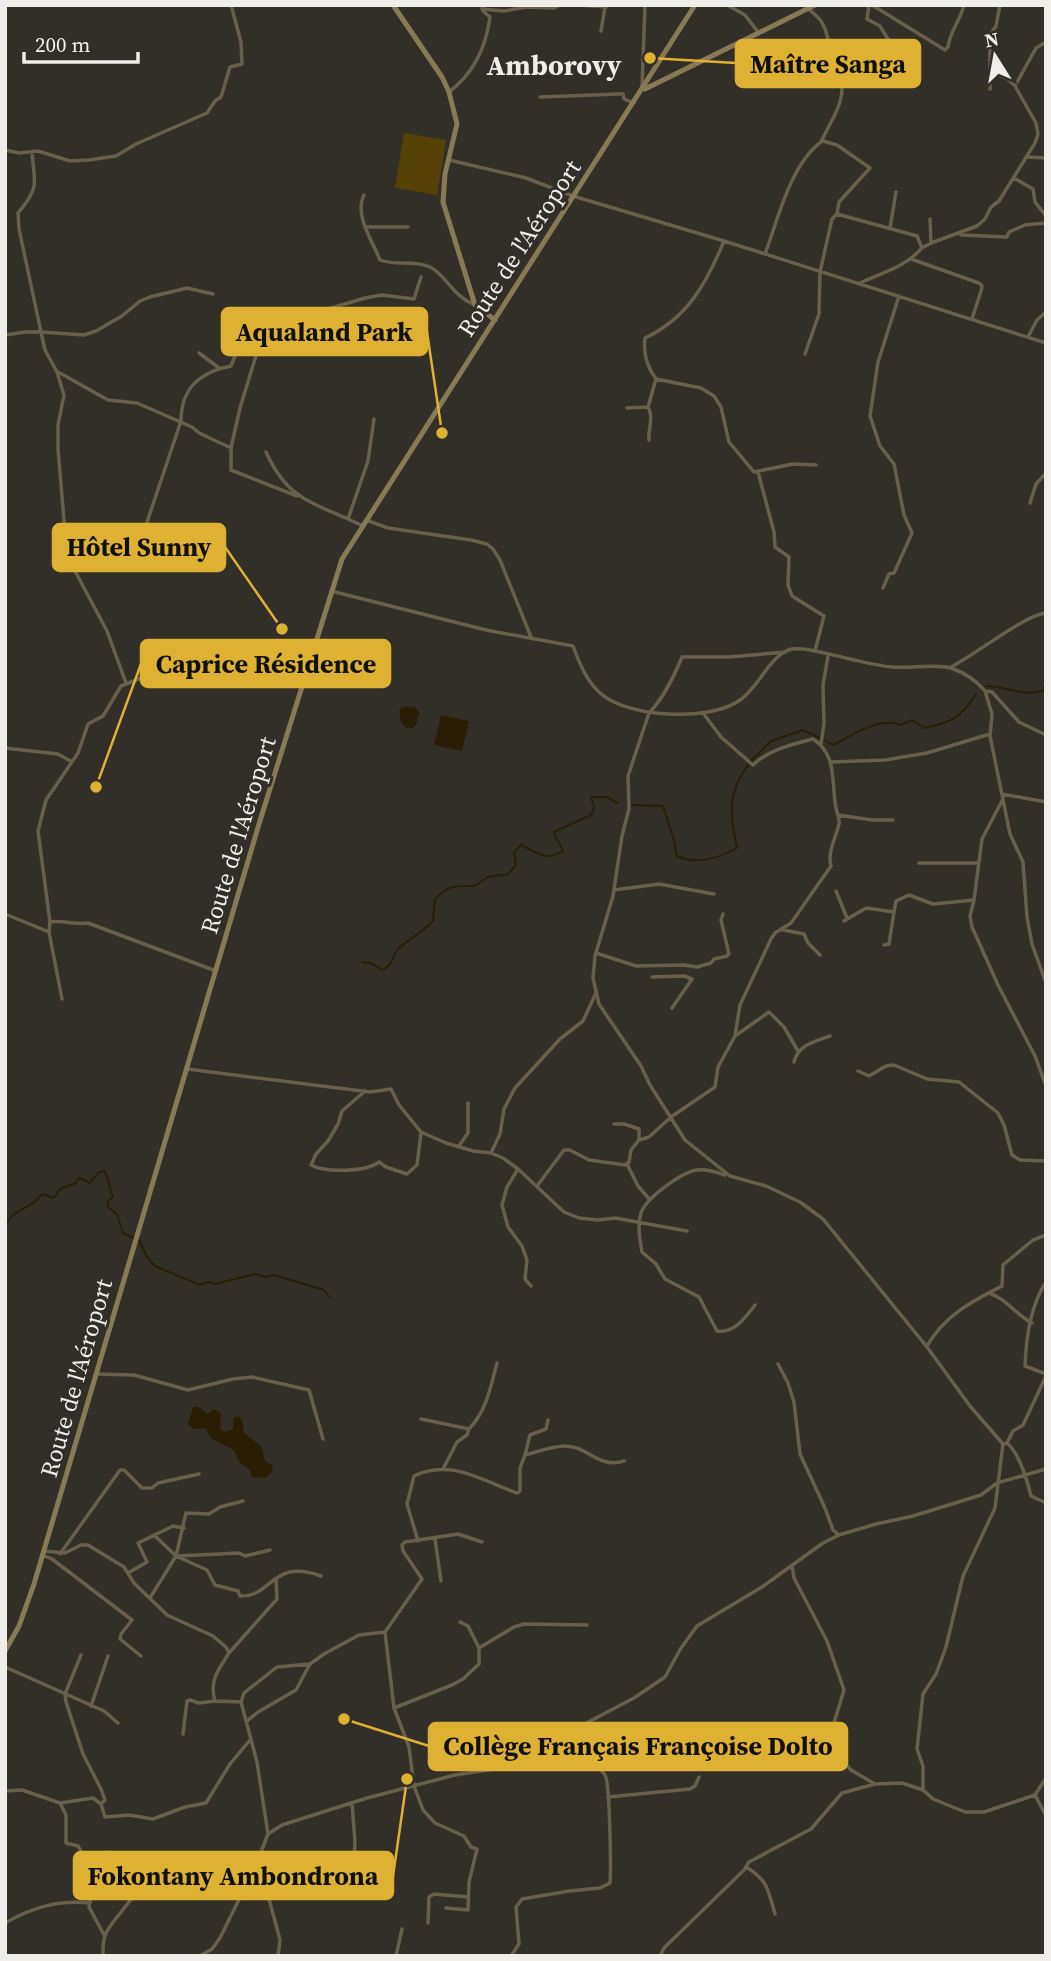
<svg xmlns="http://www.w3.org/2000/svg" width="1051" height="1961" viewBox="0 0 1051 1961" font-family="'Source Serif 4',serif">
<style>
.green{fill:#564207}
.water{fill:#291e03}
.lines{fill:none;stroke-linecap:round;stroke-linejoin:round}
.stream{stroke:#291e03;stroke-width:2}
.street{stroke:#68604a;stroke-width:3.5}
.secondary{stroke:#887a57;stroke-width:5}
.labels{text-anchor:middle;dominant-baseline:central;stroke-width:6;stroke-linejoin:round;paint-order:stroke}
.street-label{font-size:24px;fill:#efeeea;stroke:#322f29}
.quarter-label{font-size:28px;font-weight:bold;fill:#efeeea;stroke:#322f29}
.leader{fill:none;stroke:#deb133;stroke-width:2.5}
.callout-dot{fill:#deb133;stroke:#322f29;stroke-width:2.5}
.callout{fill:#deb133;stroke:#deb133;stroke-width:2.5}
.callout-label{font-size:26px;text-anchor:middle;font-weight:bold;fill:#111}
</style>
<rect width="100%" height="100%" fill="#322f29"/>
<path class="green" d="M404,133l42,7 -9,55 -42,-7z"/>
<path class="water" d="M342,640l7,5 1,4 -5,8 -10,1c-1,-6 0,-15 7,-18z
M406,706l3,2 5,-2 6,7 -3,4 1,5 -5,6h-7l-5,-6 -2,-12z
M441,715l28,6 -7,30 -28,-6z
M197,1406l11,8 6,-5 7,4 -1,16 4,3 9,-3v-11l6,-2 3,4 2,13 18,14 3,14 8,4 -1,7 -7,6 -13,-1 -2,-7 -10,-7 -6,-13 -22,-11 -7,-11 -12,1 -5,-5 5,-17z"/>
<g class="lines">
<path class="stream" d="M986,686c20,0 37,11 57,5l3,-10
M823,739l10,6c18,-9 47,-29 67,-20l12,-5 12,8c26,-5 37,-10 52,-34
M750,762l21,-21 32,-11 17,8
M632,805l31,1 11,34 3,16c19,9 42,2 60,-8 -7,-32 -10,-55 11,-83
M362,962l8,1 13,7c12,-7 8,-15 17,-23 11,-9 23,-15 33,-26l2,-22c15,-15 21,-13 40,-13l13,-9 20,-3 8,-9 -2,-13 7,-7c15,7 25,17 42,6 -2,-8 -8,-11 -9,-19l37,-17 3,-7 -3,-11h15l12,6
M5,1225c3,-3 5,-7 8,-10 9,-7 22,-10 29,-21l12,4 6,-9 16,-6 3,-5 11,5 9,-11 6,-1 8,26 -5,4v6l9,7 6,19 11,5
M139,1240l8,17 8,9 45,19 8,-3 7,2 40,-10 11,3 8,-2 50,15 6,8"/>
<path class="street" d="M578,5l28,2
M727,5l18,10 13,17
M869,5l-2,14 13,7 9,15
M872,5l73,45 3,-3c2,-16 12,-26 16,-42
M482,9l22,2 23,-4 27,1 6,-3
M601,31l4,-24
M1015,86l21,-38 10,-6
M642,87l3,-82
M990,89v-54l6,-9 4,-21
M449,92c24,-18 37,-45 41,-75l-7,-6 -1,-6
M540,97l78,-3h5l1,5 10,4
M823,141l14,4 33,23 -31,34 -2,12
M5,150l14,3 19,-2 32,10 19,-1 27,-4 20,-12 71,-31 8,-12 6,-4 9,-30 12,-3 -1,-22 -10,-37
M32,152c2,31 9,34 -14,61l1,16 22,103 43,3 12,-4 26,-15 18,-15 10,-4 37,-9 26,6
M1026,157l20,1
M449,160l77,18 47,18 151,45 322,102
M1014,178l19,11 2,13 11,14
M364,195c-10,20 8,45 16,65 15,6 35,0 50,7 15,7 23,29 43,37
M930,219l1,24
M366,227h42
M890,228l6,-36
M961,235l46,2 2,-5 16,-7 21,-2
M724,241c-17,41 -36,77 -79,97 -2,15 2,29 11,41l45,9 13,8 7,11 8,35 25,30 39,-8 23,1
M922,248l9,-5 46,-17 8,-7 6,-12 8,-6 36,-58 3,-9 -2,-11 -21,-37 -7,-7 -17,-7
M765,254c13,-34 25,-89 56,-112 8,-18 22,-36 21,-56 -16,-17 -8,-45 -21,-65 -3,-4 -8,-8 -12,-12
M911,259l68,24 3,3 -1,5 -9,28
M5,335l20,-3h16l4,18 12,22 7,23 -6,30v24l9,107 28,-16 26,-1 23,-8 37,-110c0,-33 19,-49 50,-55l12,-30 6,-3 13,2 12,-10 91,-27 17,-3 32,4 7,-22
M1028,337l9,-17 9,-8
M199,353l20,15
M805,354l14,-40 1,-42 12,-53 5,-5 80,22 5,12c-18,20 -39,24 -62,35
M58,372l50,28 29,3 55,24 7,6 32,15v22l66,26
M648,407c6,10 0,22 1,33
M627,408l21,-1 8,-28
M231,448l9,-40 22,-72
M266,452c20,44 41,49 82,67
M758,472l16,60 1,15 14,10 -1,28 4,11 32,20 -9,35
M1030,503l6,-19 10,-11
M366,520l22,8 83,12 16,4 6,5 7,11 31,77
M363,526l-15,-7 20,-58 6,-42
M67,556l40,75 19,52
M883,588l6,-14 5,-1 18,-40 -8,-18 -10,-51 -14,-18 -10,-30 8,-54 21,-66
M331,591l155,39 87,16c6,16 13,34 26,46 26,26 112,30 141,8 19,-13 27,-40 48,-50 13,-5 47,6 62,9 14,3 28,7 42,8 18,2 41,-4 59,1 14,5 25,12 34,23l7,1 27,30 27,13
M786,652l-57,5h-47c-8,19 -18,41 -33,56l-21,63 1,33 -7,27 -9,60 -18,60 -2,22 6,26 42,62 9,19 35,55 45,36 36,10 34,16 23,17 104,128 43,59 33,38 -8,64 -32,68 -17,71 -10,27 -13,20 -6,55 6,17v24
M949,668c25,-12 75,-53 97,-55
M985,691l7,23 -2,22 20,98 13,28 4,55 5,27 14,39
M821,744l3,-21 -1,-38 5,-29
M5,748l53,6 14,8
M831,762l54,-2 42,-7 63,-19
M1002,794l44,8
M1003,799l-21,40 -8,61 -4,16 2,11 26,58 37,71 11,30
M838,815l34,5h21
M919,863h59
M614,890l45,-6 55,10
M836,891l11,27
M5,914l44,18
M844,921l22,-13 28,4 2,-11 13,-6 24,9 41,-4
M50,922l-1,10 13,67
M783,930l21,4 4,9 12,12
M884,945l5,-1 5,-32
M596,953l40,13 48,-1 13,2 14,-4 3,-4 13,-3 2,-2 -8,-34 2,-6
M216,971l-128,-48c-13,2 -25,-3 -38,-1l-12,-91 8,-31 32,-47 10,-29 15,-8 18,-30 81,-32 107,7
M652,977l32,-1 8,3 -20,29
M735,1036l34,-24 15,15 14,24
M794,1062c4,-17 21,-21 36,-26
M187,1069l183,23 21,-3 8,16 22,27 25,11 27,8 18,2 12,5 15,11 -11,18 -5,18 6,22 14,19 5,14 -2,19 6,7
M858,1071l11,5 17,-10 8,-1 33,14 32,3 39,31 6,12 8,30 8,5 26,1
M365,1091l-23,20 -4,13 -10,17 -12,13 -5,11c15,8 55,7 68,-3l7,5 21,7 10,-9 4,-32
M614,1124h10l15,5v11
M459,1146l9,-13v-30
M491,1153l9,-19 4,-25 11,-21 45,-49 23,-18 13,-28
M627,1164l11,22 12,14
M518,1169l46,43 15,6 19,2 17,-2 72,13
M725,1175c-9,-3 -18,-6 -28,-5 -15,2 -51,28 -56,43 -4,12 -1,27 1,39l14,12 9,15 34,18 18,34c17,3 29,-14 38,-26
M537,1186l27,-36h6l19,10 36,5 4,-3 2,-12 8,-10 10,-3 22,-20 44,-30 3,-20 17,-31 5,-31 31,-66 4,-6 16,-10 40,-57c-4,-14 5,-28 8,-42 1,-6 -2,-10 -3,-16 -5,-25 2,-53 -23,-69 -22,6 -43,10 -60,26l-32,-28 -18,-24
M1046,1282c-16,24 -20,57 -21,84l21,8
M989,1293c18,6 26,21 43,30
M927,1346c18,-31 44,-44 75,-60l1,-21 30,-25 13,-5
M778,1364l10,19 6,19 6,52 25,54 8,22 6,5
M97,1374l37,1 54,15 45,-11 19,-2 57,13 14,49
M421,1419l48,10 -2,6 -10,7 -14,27
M469,1429c17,-17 22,-43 28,-66
M1007,1443c13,11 20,37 24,53l15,7
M1003,1444l4,-1 6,-12 10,-6 23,-49
M525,1455l5,-20 16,-6 2,-9
M154,1535l22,21 31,14 8,15 23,6 2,5c33,1 31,-38 81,-20
M435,1539l6,42
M418,1541l-11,-37 7,-28c36,-18 69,5 103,17l3,-2v-23l5,-13c12,-3 27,-9 40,-9 23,0 33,23 59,15
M43,1551l22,2 16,-8h7l36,22 10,16 33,32 46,21 13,11 3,6c-11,17 -20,28 -14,48l26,1 16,60 11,72
M60,1554l60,-84h4l18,18h10l6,-5 41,-9
M42,1555l10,4 80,61 -11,14 -1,5 21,17
M178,1556l61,-3 6,3 25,-6
M792,1565l2,13 33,63 17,49 -10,33 5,33 12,14 24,14
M128,1573l19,-11 -9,-19 35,-17 11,2
M150,1598l26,-42 10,-43 23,1 11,-7 23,-6
M460,1622l8,4 11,22
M385,1632l9,76 15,39 5,39 9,24 12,13 29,13 7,11 6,2 -8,33 -1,28 -22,-2
M229,1653l48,-54 -1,-20
M81,1655l-16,39 1,8 17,52 18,35 4,11 -4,4
M5,1667l99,44 14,12
M241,1702l3,-9 33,-26 33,-3
M91,1706l17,-50
M394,1708l58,-23 11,-6 16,-15v-16l35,-21 10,-3 63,1
M247,1721l11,-9 38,-22 14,-26 14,-10 35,-19 26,-3 37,-53 -19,-28 -1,-6 3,-3 53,-8 24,8
M183,1734l4,-33 3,-1 9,3 16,-2
M5,1791l17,-1 38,13 33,-5 8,6 4,13 24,-2 24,4 32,-12 21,-4 24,-39 20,-24
M1035,1795l11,-17
M608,1797l82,-8 5,-3 4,-9
M60,1803l6,12v28l12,3c11,17 16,41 11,61l15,28
M352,1803l3,39 -1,18
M85,1858l21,-6 15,2 4,40 4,6
M259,1859l52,3 6,-7 66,10
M256,1865l5,4 19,71 -2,16
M746,1867c22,13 22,23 29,47
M203,1870l4,4 5,17h21l9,2
M5,1923c28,-16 53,-23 85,-20
M428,1923l1,-26 5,-3 34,3
M103,1956c-1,-23 5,-27 18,-44 24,-33 44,-39 83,-43 17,-2 32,-2 49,4
M200,1956l12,-7 8,-11 36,-73 12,-31 14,-9 85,-27 88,-23 46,-7 133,-70 31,-21 16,-29 16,-22 65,-39 61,-44 16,-8 37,-11 37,-8 68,-21 16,-12 49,-14
M396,1956l6,-27
M511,1956l8,-12 -3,-37 6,-8 47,-8 31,-3 10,-5c1,-14 0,-101 -5,-108 -13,-19 -27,-23 -45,-36
M660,1956l4,-8 80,-78 5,-8 62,-33 31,-36 33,-9 27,-1 21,7 10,9 32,13h19l51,-17 11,21"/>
<path class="secondary" d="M393,5l49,72 7,15 8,32 -12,50 -2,28 32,103 20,15
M645,89l170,-84
M5,1651l14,-25 15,-42 225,-760 83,-265 353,-554"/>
</g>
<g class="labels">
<g class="street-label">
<text transform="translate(519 248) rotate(-57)">Route de l'Aéroport</text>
<text transform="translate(238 835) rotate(-73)">Route de l'Aéroport</text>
<text transform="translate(76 1378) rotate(-74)">Route de l'Aéroport</text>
</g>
<g class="quarter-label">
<text x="554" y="65">Amborovy</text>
</g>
</g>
<path class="leader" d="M650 58L736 63M442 433L427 332M282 629L225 547M96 787L141 664M344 1719L429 1746M407 1779L393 1876"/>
<g class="callout-dot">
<circle cx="650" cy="58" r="7"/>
<circle cx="442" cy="433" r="7"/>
<circle cx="282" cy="629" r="7"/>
<circle cx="96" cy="787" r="7"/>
<circle cx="344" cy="1719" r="7"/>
<circle cx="407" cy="1779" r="7"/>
</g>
<g class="callout">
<rect x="736" y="40" width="184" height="47" rx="7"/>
<rect x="222" y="308" width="205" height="47" rx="7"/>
<rect x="53" y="524" width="172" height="47" rx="7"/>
<rect x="141" y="640" width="249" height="47" rx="7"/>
<rect x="429" y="1723" width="418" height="47" rx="7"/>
<rect x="74" y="1852" width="319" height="47" rx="7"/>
</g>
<g class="callout-label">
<text x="828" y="73">Maître Sanga</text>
<text x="324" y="341">Aqualand Park</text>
<text x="139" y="556">Hôtel Sunny</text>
<text x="266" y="673">Caprice Résidence</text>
<text x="638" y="1755">Collège Français Françoise Dolto</text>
<text x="233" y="1885">Fokontany Ambondrona</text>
</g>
<rect width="1051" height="1961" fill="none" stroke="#efeeea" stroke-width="14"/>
<g transform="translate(995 56) rotate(349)" stroke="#322f29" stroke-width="5" paint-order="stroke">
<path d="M0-5L12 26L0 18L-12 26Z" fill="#efeeea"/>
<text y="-10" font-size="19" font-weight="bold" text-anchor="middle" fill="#efeeea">N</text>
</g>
<path d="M24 52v10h114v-10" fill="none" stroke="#efeeea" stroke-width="3.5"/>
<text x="35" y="52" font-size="21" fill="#efeeea" stroke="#322f29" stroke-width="5" paint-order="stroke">200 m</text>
</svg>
